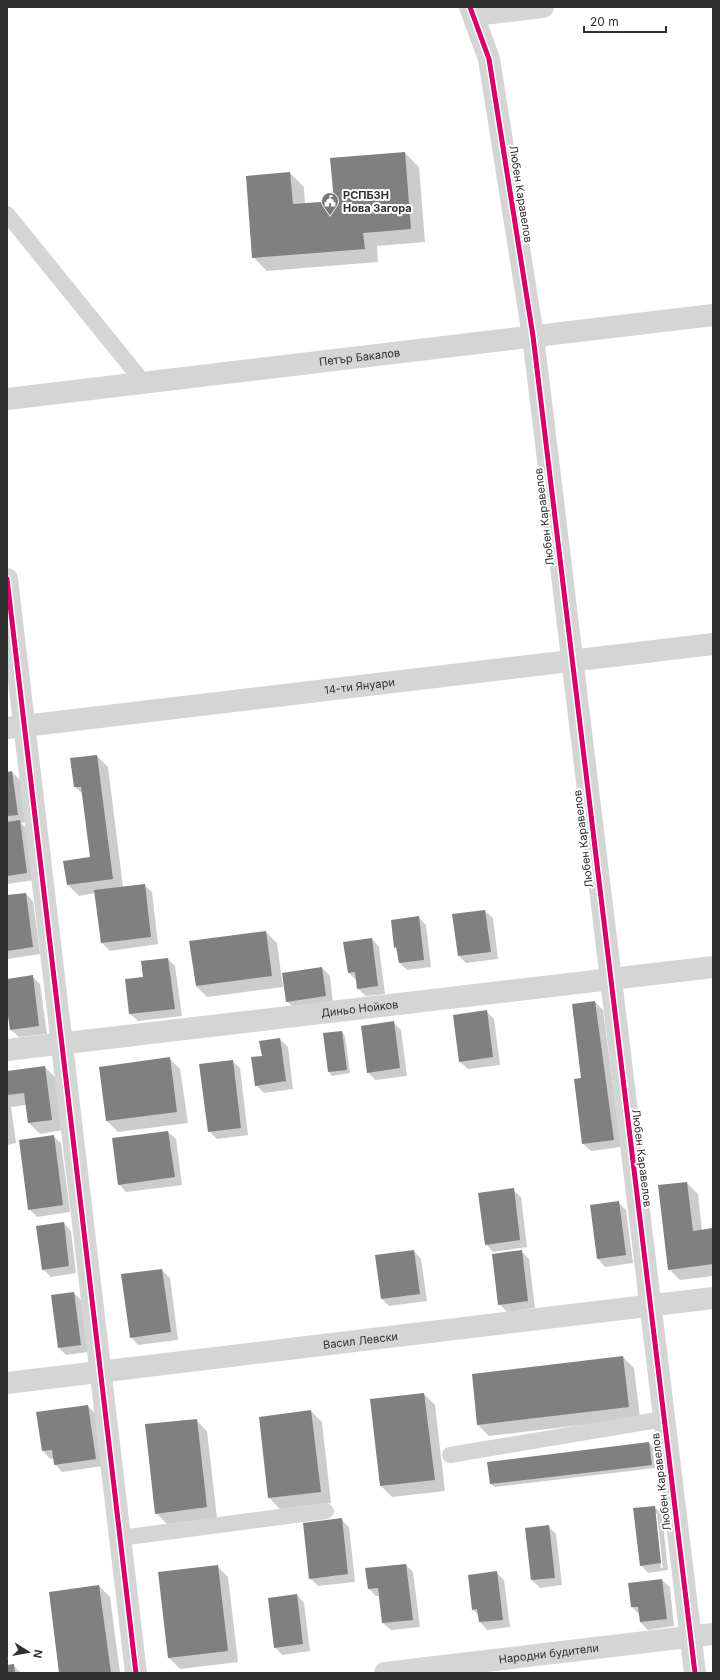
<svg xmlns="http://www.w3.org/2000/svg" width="720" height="1680" viewBox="0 0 720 1680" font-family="Inter,sans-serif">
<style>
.shadow{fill:#0003;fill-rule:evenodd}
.building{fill:#808080}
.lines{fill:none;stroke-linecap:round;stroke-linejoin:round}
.lane{stroke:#d5d5d5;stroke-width:16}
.street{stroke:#d5d5d5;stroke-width:22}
.cycleway-casing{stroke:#fff;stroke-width:8}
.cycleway{stroke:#d6006c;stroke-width:5}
.labels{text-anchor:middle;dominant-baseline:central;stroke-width:4;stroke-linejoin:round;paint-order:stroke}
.street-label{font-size:11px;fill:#313131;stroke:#fff}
.poi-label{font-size:11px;font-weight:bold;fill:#313131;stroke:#fff;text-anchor:start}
</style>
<rect width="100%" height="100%" fill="#fff"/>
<path class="shadow" d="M405,153l14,14 6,75 -48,4 1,16 -111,9 -14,-14 37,-84 14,14 1,17 30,-2z
M97,756l11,11 15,120 21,-2 8,7 6,52 -48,7 -8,-8 -7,-50 -16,3 -12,-12 24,-26 -8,-64 -8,-7z
M12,772l8,8 5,42 -4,1 6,6 7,51 -27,4v-111z
M26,894l7,7 7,53 -33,5v-63z
M485,911l8,7 5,41 -32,4 -7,-7z
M418,917l8,8 5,42 -24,3 -7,-7 -3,-14 -2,-2z
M266,932l11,11 6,44 -76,10 -11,-11z
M372,939l7,8 6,47 -19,2 -8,-7 -2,-9 -7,-7z
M168,959l7,7 7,50 -44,5 -8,-7 -4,-34 18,-2z
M322,968l8,8 3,28 -38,5 -8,-8z
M32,976l8,8 7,50 -28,3 -8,-7 -2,-13h-2v-37z
M595,1002l8,8 18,137 -30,4 -8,-7 -1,-66z
M486,1011l8,8 6,46 -32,4 -8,-7z
M393,1022l8,8 6,46 -32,4 -7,-8z
M342,1032l3,4 5,37 -18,3 -3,-4 -5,-38z
M280,1039l8,8 5,42 -29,4 -8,-8z
M169,1058l11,11 8,54 -70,9 -11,-11z
M232,1061l8,7 8,67 -31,4 -8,-8z
M45,1067l11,11 7,52 -23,4 -11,-11 -3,-18 -15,2 5,36 -9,2v-73z
M168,1132l8,7 6,46 -56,7 -7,-8z
M53,1136l8,7 9,69 -33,5 -8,-8z
M687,1183l11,11 4,37 11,-2v47l-33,4 -11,-11z
M513,1190l8,7 6,50 -34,5 -7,-8z
M618,1202l8,8 7,53 -28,4 -7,-8 -7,-53z
M64,1223l7,8 5,42 -25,4 -8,-8z
M414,1251l7,8 6,42 -38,5 -7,-7z
M521,1251l8,8 6,49 -28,4 -8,-8z
M162,1270l8,8 8,62 -40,5 -7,-8z
M74,1293l7,7 7,52 -22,3 -7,-7 -7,-53z
M623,1357l11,11 6,50 -151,18 -11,-11 -5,-50z
M424,1394l11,11 10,86 -53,6 -11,-11z
M88,1406l7,7 8,53 -41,6 -7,-8 -1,-6 -4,1 -7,-8 -5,-38z
M311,1411l11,11 9,81 -51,6 -11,-11z
M196,1420l11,11 10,87 -50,6 -11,-11z
M649,1443l4,4 2,21 -160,19 -4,-3z
M654,1507l8,7 6,56 -20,3 -7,-8zM655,1514h2l6,54h-2z
M341,1519l8,8 6,55 -37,4 -8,-8z
M548,1526l8,8 6,51 -22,3 -8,-8 -6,-51z
M406,1565l7,7 7,55 -29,3 -8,-7 -3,-27h-4l-7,-7z
M217,1566l11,11 10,85 -58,7 -11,-11z
M496,1572l8,8 6,47 -23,3 -7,-8 -1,-6 -6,-7z
M662,1580l8,7 4,39 -26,4 -8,-8v-7l-8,-8z
M99,1586l11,11 10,76h-59z
M297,1595l7,8 6,48 -28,4 -7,-8z
M13,1665l8,8h-14v-7z"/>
<path class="building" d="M405,152l6,77 -48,4 2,16 -113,9 -6,-82 44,-4 3,32 41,-3 -4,-43z
M97,755l16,124 -46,6 -4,-24 27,-4 -9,-70h-7l-4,-29z
M12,771l6,44 -11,1v-44z
M20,820l7,53 -20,3v-54z
M145,884l6,53 -50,6 -7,-53z
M26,893l7,54 -26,4v-56z
M485,910l6,42 -33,4 -6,-42z
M419,916l5,44 -25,3 -3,-16 -2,1 -3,-28z
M266,931l6,45 -76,10 -7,-45z
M372,938l6,48 -21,3 -2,-17 -7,1 -5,-31z
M168,958l7,51 -46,5 -4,-35 18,-2 -2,-16z
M322,967l4,29 -40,6 -4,-29z
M33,975l6,51 -29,4 -3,-21v-30z
M595,1001l19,139 -32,4 -8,-65 7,-1 -9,-74z
M487,1010l6,47 -34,5 -6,-47z
M394,1021l6,47 -33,5 -6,-47z
M342,1031l5,39 -19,2 -5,-39z
M280,1038l6,43 -31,5 -4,-29 11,-1 -3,-15z
M170,1057l7,55 -71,9 -7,-54z
M233,1060l8,68 -33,4 -9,-68z
M45,1066l7,54 -24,3 -4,-30 -17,2v-24z
M168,1131l7,46 -57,8 -6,-47z
M54,1135l9,70 -35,5 -9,-70z
M687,1182l6,49 20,-3v36l-45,6 -10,-85z
M514,1188l6,52 -35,5 -7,-52z
M619,1201l7,54 -29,4 -7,-54z
M64,1222l5,44 -27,4 -6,-44z
M414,1250l6,44 -39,5 -6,-44z
M522,1250l6,51 -30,4 -6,-51z
M162,1269l9,63 -41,6 -9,-64z
M74,1292l7,53 -23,3 -7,-53z
M623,1356l6,51 -152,18 -5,-51z
M424,1393l11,87 -55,6 -10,-87z
M88,1405l8,54 -42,6 -2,-15 -10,1 -6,-39z
M311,1410l10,82 -53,6 -9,-81z
M197,1419l10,88 -52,7 -10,-90z
M649,1442l3,23 -162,19 -3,-22z
M655,1506l6,57 -21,3 -7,-58z
M342,1518l6,56 -39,5 -6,-56z
M549,1525l6,53 -24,2 -6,-52z
M406,1564l7,56 -31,3 -4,-35 -10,1 -3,-21z
M218,1565l10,86 -60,7 -10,-86z
M497,1571l6,49 -24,2 -2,-13 -5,1 -4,-35z
M662,1579l5,40 -27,3 -2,-15h-7l-3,-24z
M99,1585l12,88h-52l-10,-81z
M297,1594l6,50 -29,4 -6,-50z
M14,1664l1,9h-8v-8z"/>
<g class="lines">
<path class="lane" d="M7,214l137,169
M450,1455l214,-36
M120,1538l206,-27"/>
<g class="street">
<path d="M470,7l19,52 44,277 162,1337"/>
<path d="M474,15l69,-8"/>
<path id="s1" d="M7,399l706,-84"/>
<path d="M7,579l129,1094"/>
<path id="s2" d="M7,728l706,-84"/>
<path id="s3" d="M7,1050l706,-83"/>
<path id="s4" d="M7,1383l706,-85"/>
<path id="s5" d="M385,1673l328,-39"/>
</g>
<g class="cycleway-casing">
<path id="cycleway" d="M470,7l19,52 44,277 162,1337
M7,579l129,1094"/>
</g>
<use href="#cycleway" class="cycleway"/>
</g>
<defs>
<g id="civic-pin" transform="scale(0.9)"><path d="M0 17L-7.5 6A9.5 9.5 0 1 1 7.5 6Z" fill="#797979" stroke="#fff"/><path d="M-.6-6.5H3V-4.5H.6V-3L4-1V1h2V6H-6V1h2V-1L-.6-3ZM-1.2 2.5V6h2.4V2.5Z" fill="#fff"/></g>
</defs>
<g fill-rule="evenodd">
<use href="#civic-pin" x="330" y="201"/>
</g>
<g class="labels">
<g class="street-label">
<text transform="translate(521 194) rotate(81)">Любен Каравелов</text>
<text stroke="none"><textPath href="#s1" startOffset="355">Петър Бакалов</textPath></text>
<text transform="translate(544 517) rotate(-97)">Любен Каравелов</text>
<text stroke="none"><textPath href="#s2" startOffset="355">14-ти Януари</textPath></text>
<text transform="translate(583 839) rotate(-97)">Любен Каравелов</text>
<text stroke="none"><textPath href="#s3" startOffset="355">Диньо Нойков</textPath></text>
<text transform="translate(642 1158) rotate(83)">Любен Каравелов</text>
<text stroke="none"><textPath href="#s4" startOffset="356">Васил Левски</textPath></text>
<text transform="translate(661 1482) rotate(-97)">Любен Каравелов</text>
<text stroke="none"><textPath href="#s5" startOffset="165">Народни будители</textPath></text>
</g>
<g class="poi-label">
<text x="343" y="195">РСПБЗН<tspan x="343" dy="13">Нова Загора</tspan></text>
</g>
</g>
<rect width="720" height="1680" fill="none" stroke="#313131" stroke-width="16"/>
<g transform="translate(28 1652) rotate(101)" stroke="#ffffff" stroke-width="3" paint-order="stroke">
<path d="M0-3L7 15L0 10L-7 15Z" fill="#313131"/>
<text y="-6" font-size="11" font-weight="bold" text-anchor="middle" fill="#313131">N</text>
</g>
<path d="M584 26v6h82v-6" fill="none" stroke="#313131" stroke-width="2"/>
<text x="590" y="26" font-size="12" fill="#313131" stroke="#ffffff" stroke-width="3" paint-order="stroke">20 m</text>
</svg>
